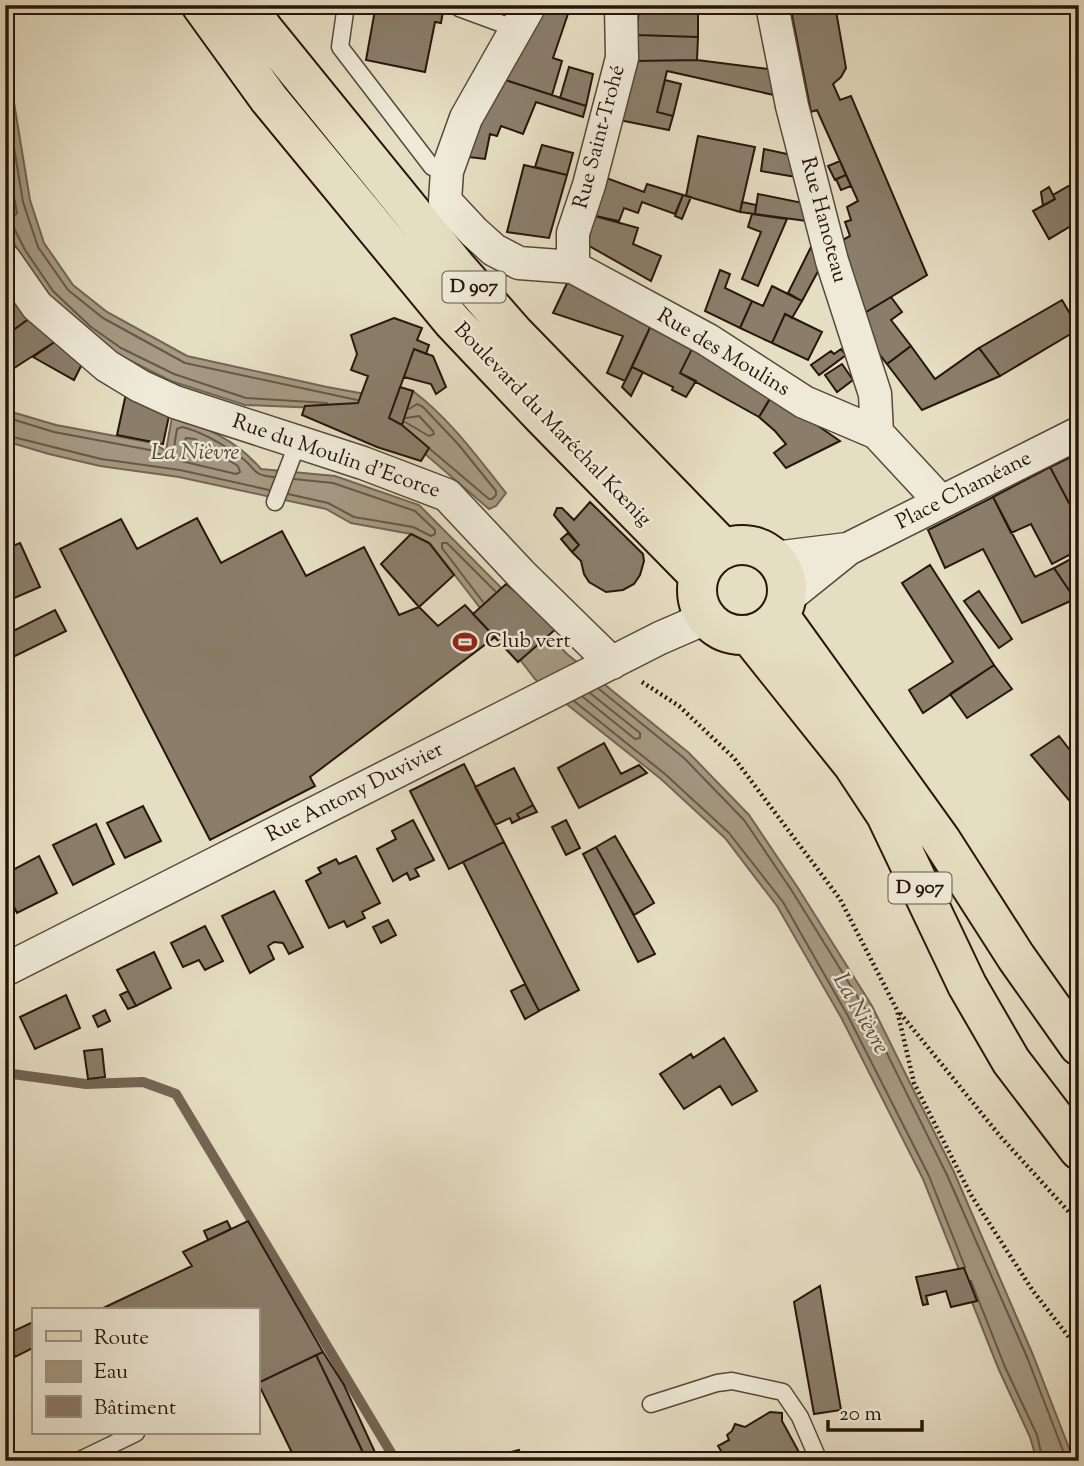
<svg xmlns="http://www.w3.org/2000/svg" width="1084" height="1466" viewBox="0 0 1084 1466" font-family="'Sorts Mill Goudy',serif">
<style>
.water{fill:#a59a84;stroke:#736554;stroke-width:2}
.lines{fill:none;stroke-linecap:round;stroke-linejoin:round}
.shore{stroke:#665848;stroke-width:2}
.stream{stroke:#736554;stroke-width:10}
.building{fill:#8a7e6b;stroke:#27160b;stroke-width:2}
.lane-casing{stroke:#574839;stroke-width:19}
.street-casing{stroke:#574839;stroke-width:35}
.primary-casing{stroke:#27160b;stroke-width:42}
.path{stroke:#27160b;stroke-width:4.5;stroke-dasharray:2 3.5;stroke-linecap:butt}
.lane{stroke:#efead8;stroke-width:16}
.street{stroke:#efead8;stroke-width:32}
.primary{stroke:#e6dec3;stroke-width:38}
.labels{text-anchor:middle;dominant-baseline:central;stroke-width:5;stroke-linejoin:round;paint-order:stroke}
.shield{fill:#efead8;stroke:#635648;stroke-width:2}
.shield-label{font-size:19px;font-weight:bold;fill:#27160b}
.street-label{font-size:21px;fill:#27160b;stroke:#efead8}
.poi-label{font-size:21px;fill:#27160b;stroke:#efead8;text-anchor:start}
.water-label{font-size:23px;font-style:italic;fill:#594b3b;stroke:#efead8}
</style>
<rect width="100%" height="100%" fill="#e6dec3"/>
<filter id="stains"><feTurbulence type="fractalNoise" baseFrequency=".00286" numOctaves="4"/><feColorMatrix values="0 0 0 0 .2 0 0 0 0 .09 0 0 0 0 .02 0 0 0 .5 -.17"/></filter>
<radialGradient id="worn" r=".72"><stop offset=".6" stop-color="#630" stop-opacity="0"/><stop offset="1" stop-color="#630" stop-opacity=".3"/></radialGradient>
<path class="water" d="M5,48l25,152 14,43 29,42 34,27 80,44 140,31 82,15 4,-11c37,28 65,67 93,102l-10,13 -7,3 -72,-62 -99,-39 -73,-3 -74,-24 -54,-27 -30,-21 -39,-37 -29,-43 -14,-28z
M5,410l51,15 97,18 13,8 6,-34c34,9 66,25 89,52l74,7 84,29 148,149 122,99 60,62 49,73 74,118 82,166 79,183 41,106h-37l-7,-24 -31,-67 -76,-191 -81,-160 -65,-113 -52,-68 -64,-59 -126,-100 -105,-136 -19,-9 -60,-11 -25,-14 -147,-32 -79,-11 -51,-12 -44,-13z"/>
<g class="lines">
<path class="shore" d="M5,93l18,109 15,45 30,43 35,28 82,45 172,37
M5,148l12,65 -3,3 -9,-1
M5,224l9,4 11,22 28,41 38,36 30,21 53,26 72,24 81,5
M409,409l8,-5 6,3 35,37 38,47v4l-4,4h-3l-59,-50
M5,417l49,15 96,18 15,7 8,-4 4,-24 5,-2c21,5 42,18 60,31 16,12 9,17 32,19
M405,422l24,14 5,-2 -1,-3 -14,-15 -13,2
M5,435l96,24 79,11 89,20
M186,438l9,1 43,27 2,6 -4,2 -55,-13 -1,-3z
M288,494l40,9 26,14 59,10 18,9 4,-2v-4l-20,-19 -82,-28 -39,-4
M483,602l-41,-54v-5h5l48,48
M599,689l85,69 60,62 48,71 73,118 82,166 80,182 40,104
M583,697l52,42 5,-1v-5l-50,-40
M574,701l91,73 64,59 54,69 65,114 81,160 36,91
M971,1281l34,86 32,68 6,26"/>
<path class="stream" d="M5,1073l81,11 57,-2 33,12 220,367"/>
</g>
<path class="building" d="M370,5h74l-3,18 -6,-1 -10,50 -59,-12 9,-50 -6,-2z
M544,5h27l-18,53 9,3 -10,34 -50,-16z
M639,5h59v32l-61,-2z
M790,5h45l11,63 -5,9 -8,7 7,16 11,-4 76,179 -69,42 -21,-74 13,-7 -5,-14 6,-2 -4,-13 11,-6 -41,-91 -6,2z
M637,35l61,2 -1,23 -62,1z
M697,60l79,10 2,26 -111,-25 -10,41 16,4 -4,14 -50,-10 16,-59z
M569,67l24,7 -7,32 -26,-8z
M502,79l84,27 -3,11 -47,-15 -13,32 -22,-8 -4,10 -7,-2 -5,25 -17,-2 21,-56z
M665,80l16,4 -8,32 -16,-4z
M698,136l57,11 -15,65 -54,-16z
M542,145l31,8 -6,22 -32,-8z
M764,149l28,6 4,22 -35,-6z
M840,161l6,14 -11,5 -7,-14z
M524,165l43,10 -18,63 -42,-6z
M846,175l5,11 -10,4 -5,-11z
M601,176l43,16 3,-8 36,11 -8,19 -33,-12 -4,11 -14,-5 -5,13 -28,-6z
M1079,180v49l-5,3 -3,-6 -22,13 -16,-28 22,-12 -2,-4z
M1049,187l6,12 -12,7 -2,-14z
M758,194l45,9 4,18 -52,-7z
M683,195l8,2 -9,22 -7,-3z
M742,202l14,3 -1,9 -15,-2z
M752,214l35,5 -29,67 -16,-7 19,-47 -13,-5z
M591,215l47,13 -5,16 28,12 -10,25 -67,-38z
M821,245l3,15 -22,41 -14,-8 23,-46z
M720,270l10,4 -5,14 27,13 -12,27 -35,-17z
M569,279l84,42 -28,60 -18,-8 16,-37 -70,-23z
M772,286l30,15 -10,17 -7,-4 -13,29 -32,-15 12,-27 11,5z
M14,292l16,26 -25,18v-39z
M891,297l11,15 -11,8 20,26 -24,18 -20,-26 -9,-21z
M1062,300l17,29 -79,47 -21,-28z
M785,314l37,18 -14,28 -36,-17z
M30,318l26,23 -51,33v-38z
M394,318l28,10 -5,12 12,5 -3,9 -12,-5 -25,69 13,7 27,23 -8,13 -44,-14 -75,-32 3,-9 53,-3 10,-27 -17,-6 6,-16 -6,-19z
M653,321l42,22 -15,30 16,8 -10,16 -14,-7 1,-3 -41,-20z
M56,341l26,23 -8,16 -41,-23z
M695,343l78,51 -14,23 -79,-44z
M911,346l24,33 44,-31 21,28 -78,34 -35,-46z
M414,349l19,7 13,31 -10,7 -5,-10 -27,-7z
M841,349l5,6 -27,20 -8,-10 20,-14 3,3z
M842,364l11,16 -16,12 -12,-17z
M632,367l11,5 -12,24 -9,-9z
M400,387l13,4 -11,34 -13,-7z
M127,389l43,22 -7,33 -46,-9z
M772,395l23,15 45,31 -54,27 -12,-15 12,-9 -11,-13 -16,-14z
M1079,453v45l-10,5 -19,-36z
M1050,467l29,55v28l-27,14 -21,-40 -20,9 -18,-36z
M993,497l42,80 19,-9 21,31 -53,24 -39,-74 -38,19 -17,-38z
M590,502l53,52 1,7 -4,14 -6,9 -11,6 -17,2 -17,-10 -5,-8 -3,-13 -9,-9 7,-7 -25,-30 3,-7h5l12,12z
M197,518l24,45 61,-32 24,45 58,-29 35,68 20,-8 19,19 27,-21 30,32 -185,140 5,9 -105,54 -150,-291 61,-30 16,30z
M568,533l11,12 -7,7 -11,-13z
M411,534l18,9 25,32 -35,32 -38,-43z
M20,543l20,44 -35,15v-53z
M1078,555l1,2v48l-25,-37z
M930,565l64,100 -71,48 -14,-23 44,-28 -51,-79z
M506,584l30,23 21,21 -39,34 -45,-48z
M979,591l33,48 -13,9 -35,-47z
M55,610l11,21 -61,30v-26z
M994,665l18,24 -45,29 -17,-24z
M1059,736l17,22 3,-2v56l-48,-57z
M604,743l17,31 18,-9 8,8 -68,35 -21,-40z
M464,764l40,78 -55,27 -39,-78z
M514,768l19,37 -16,9 3,5 -8,4 -2,-5 -15,7 -20,-38z
M533,805l4,7 -17,7 -3,-5z
M143,806l18,35 -36,17 -18,-35z
M413,820l21,40 -19,9 4,7 -9,4 -3,-7 -14,8 -16,-32 19,-10 -4,-8z
M566,820l14,28 -14,7 -14,-28z
M96,824l18,40 -41,21 -20,-40z
M615,836l39,67 -20,12 -38,-68z
M504,842l75,148 -40,21 -76,-149z
M596,847l59,107 -17,8 -55,-108z
M39,856l18,37 -40,20 -12,-24v-15z
M356,856l24,47 -18,9 3,6 -18,9 -3,-6 -15,7 -23,-47 15,-8 -3,-5 18,-9 3,5z
M274,891l29,56 -14,7 -6,-11 -9,-1 -6,4 6,13 -24,14 -28,-57z
M388,920l8,15 -15,8 -8,-16z
M205,926l18,35 -18,9 -6,-10 -16,7 -12,-24z
M154,952l17,36 -35,18 -19,-36z
M525,984l14,27 -14,8 -14,-28z
M128,991l8,15 -8,3 -8,-14z
M66,995l14,33 -45,21 -15,-32z
M105,1010l5,11 -12,6 -5,-11z
M724,1038l33,53 -25,14 -12,-19 -36,23 -24,-35 31,-20 2,4z
M102,1049l3,28 -17,2 -4,-28z
M227,1221l4,8 -23,11 -4,-9z
M248,1221l75,131 -65,31 -1,-73h-158l93,-44 -9,-14z
M964,1268l13,33 -26,6 -5,-16 -20,5 2,8 -5,1 -7,-28z
M820,1286l21,124 -27,4 -20,-112z
M33,1322v26l-18,9 -10,-22z
M323,1352l21,33 35,76h-12l-51,-106z
M316,1355l38,78 13,28h-71l-38,-78z
M770,1412l12,1v8l19,35 -7,5h-67l-9,-15 11,-6 -2,-5 5,-4 3,-7 10,3z
M519,1450l3,11h-48z"/>
<g class="lines">
<g class="lane-casing">
<path id="lane" d="M346,5l-6,42 92,120 15,4
M460,5l-1,3 57,21
M275,502l23,-60
M651,1404l66,-21 15,-2 51,11 17,25 19,44
M78,1461l58,-28"/>
</g>
<g class="street-casing">
<path id="street" d="M530,5l-64,113 -19,53 -2,30 29,31 20,18 25,13 54,4 135,73 96,62 73,31 64,69
M772,5l20,101 40,155 43,133 2,39
M5,260l32,46 70,60 33,20 35,16 188,61 84,32 75,80 90,88
M573,267v-34l16,-48 33,-127 -1,-53
M774,558l73,-9
M787,598l61,-49 231,-116
M5,970l655,-332 46,-20"/>
</g>
<g class="primary-casing">
<path id="primary" d="M201,5l68,94 183,222 91,96 156,159
M247,5l16,24 194,239 58,66 209,215
M697 590a45 45 0 1 1 90 0a45 45 0 1 1-90 0Z
M780,616l161,224 75,117 63,89
M749,635l104,130 33,50 81,170 44,76 68,89"/>
</g>
<path class="path" d="M642,682l37,24 55,52 106,141 57,111 17,73 57,112 62,96 46,59
M900,1013l100,123 79,87"/>
<use href="#lane" class="lane"/>
<use href="#street" class="street"/>
<use href="#primary" class="primary"/>
</g>
<defs>
<g id="stadium-bare" transform="scale(1.89)"><path d="M0-5a6.5 5 0 1 0 0 10a6.5 5 0 1 0 0-10ZM-3.5-1.8h7v3.6h-7Z" fill="#8f2418" stroke="#efead8" stroke-width="2.5" paint-order="stroke"/></g>
</defs>
<g fill-rule="evenodd">
<use href="#stadium-bare" x="465" y="642"/>
</g>
<g class="labels">
<g class="shield">
<rect x="442.5" y="271.5" width="63" height="31" rx="5"/>
<rect x="888.5" y="872.5" width="63" height="31" rx="5"/>
</g>
<g class="shield-label">
<text x="474" y="287">D 907</text>
<text x="920" y="888">D 907</text>
</g>
<g class="street-label">
<text transform="translate(600 137) rotate(-75)">Rue Saint-Trohé</text>
<text transform="translate(823 220) rotate(75)">Rue Hanoteau</text>
<text transform="translate(723 353) rotate(31)">Rue des Moulins</text>
<text transform="translate(552 425) rotate(46)">Boulevard du Maréchal Kœnig</text>
<text transform="translate(336 457) rotate(19)">Rue du Moulin d'Ecorce</text>
<text transform="translate(964 491) rotate(-27)">Place Chaméane</text>
<text transform="translate(355 793) rotate(-27)">Rue Antony Duvivier</text>
</g>
<g class="poi-label">
<text x="485" y="642">Club vert</text>
</g>
<g class="water-label">
<text x="195" y="453">La Nièvre</text>
<text transform="translate(860 1014) rotate(60)">La Nièvre</text>
</g>
</g>
<rect width="1084" height="1466" fill="none" stroke="#e6dec3" stroke-width="28"/>
<rect x="7" y="7" width="1070" height="1452" fill="none" stroke="#27160b" stroke-width="3.5"/>
<rect x="14" y="14" width="1056" height="1438" fill="none" stroke="#27160b" stroke-width="2"/>
<rect x="32" y="1308" width="228" height="126" fill="#efead8" stroke="#9f9586" stroke-width="2"/>
<rect x="46" y="1331" width="35" height="10" fill="#e6dec3" stroke="#9f9586" stroke-width="2"/>
<text x="94" y="1344" font-size="21" fill="#27160b">Route</text>
<rect x="46" y="1361" width="35" height="21" fill="#a59a84" stroke="#9f9586" stroke-width="2"/>
<text x="94" y="1378" font-size="21" fill="#27160b">Eau</text>
<rect x="46" y="1396" width="35" height="21" fill="#8a7e6b" stroke="#9f9586" stroke-width="2"/>
<text x="94" y="1414" font-size="21" fill="#27160b">Bâtiment</text>
<path d="M828 1420v10h94v-10" fill="none" stroke="#27160b" stroke-width="3.5"/>
<text x="839" y="1420" font-size="21" fill="#27160b" stroke="#efead8" stroke-width="5" paint-order="stroke">20 m</text>
<rect width="100%" height="100%" filter="url(#stains)"/>
<rect width="100%" height="100%" fill="url(#worn)"/>
</svg>
